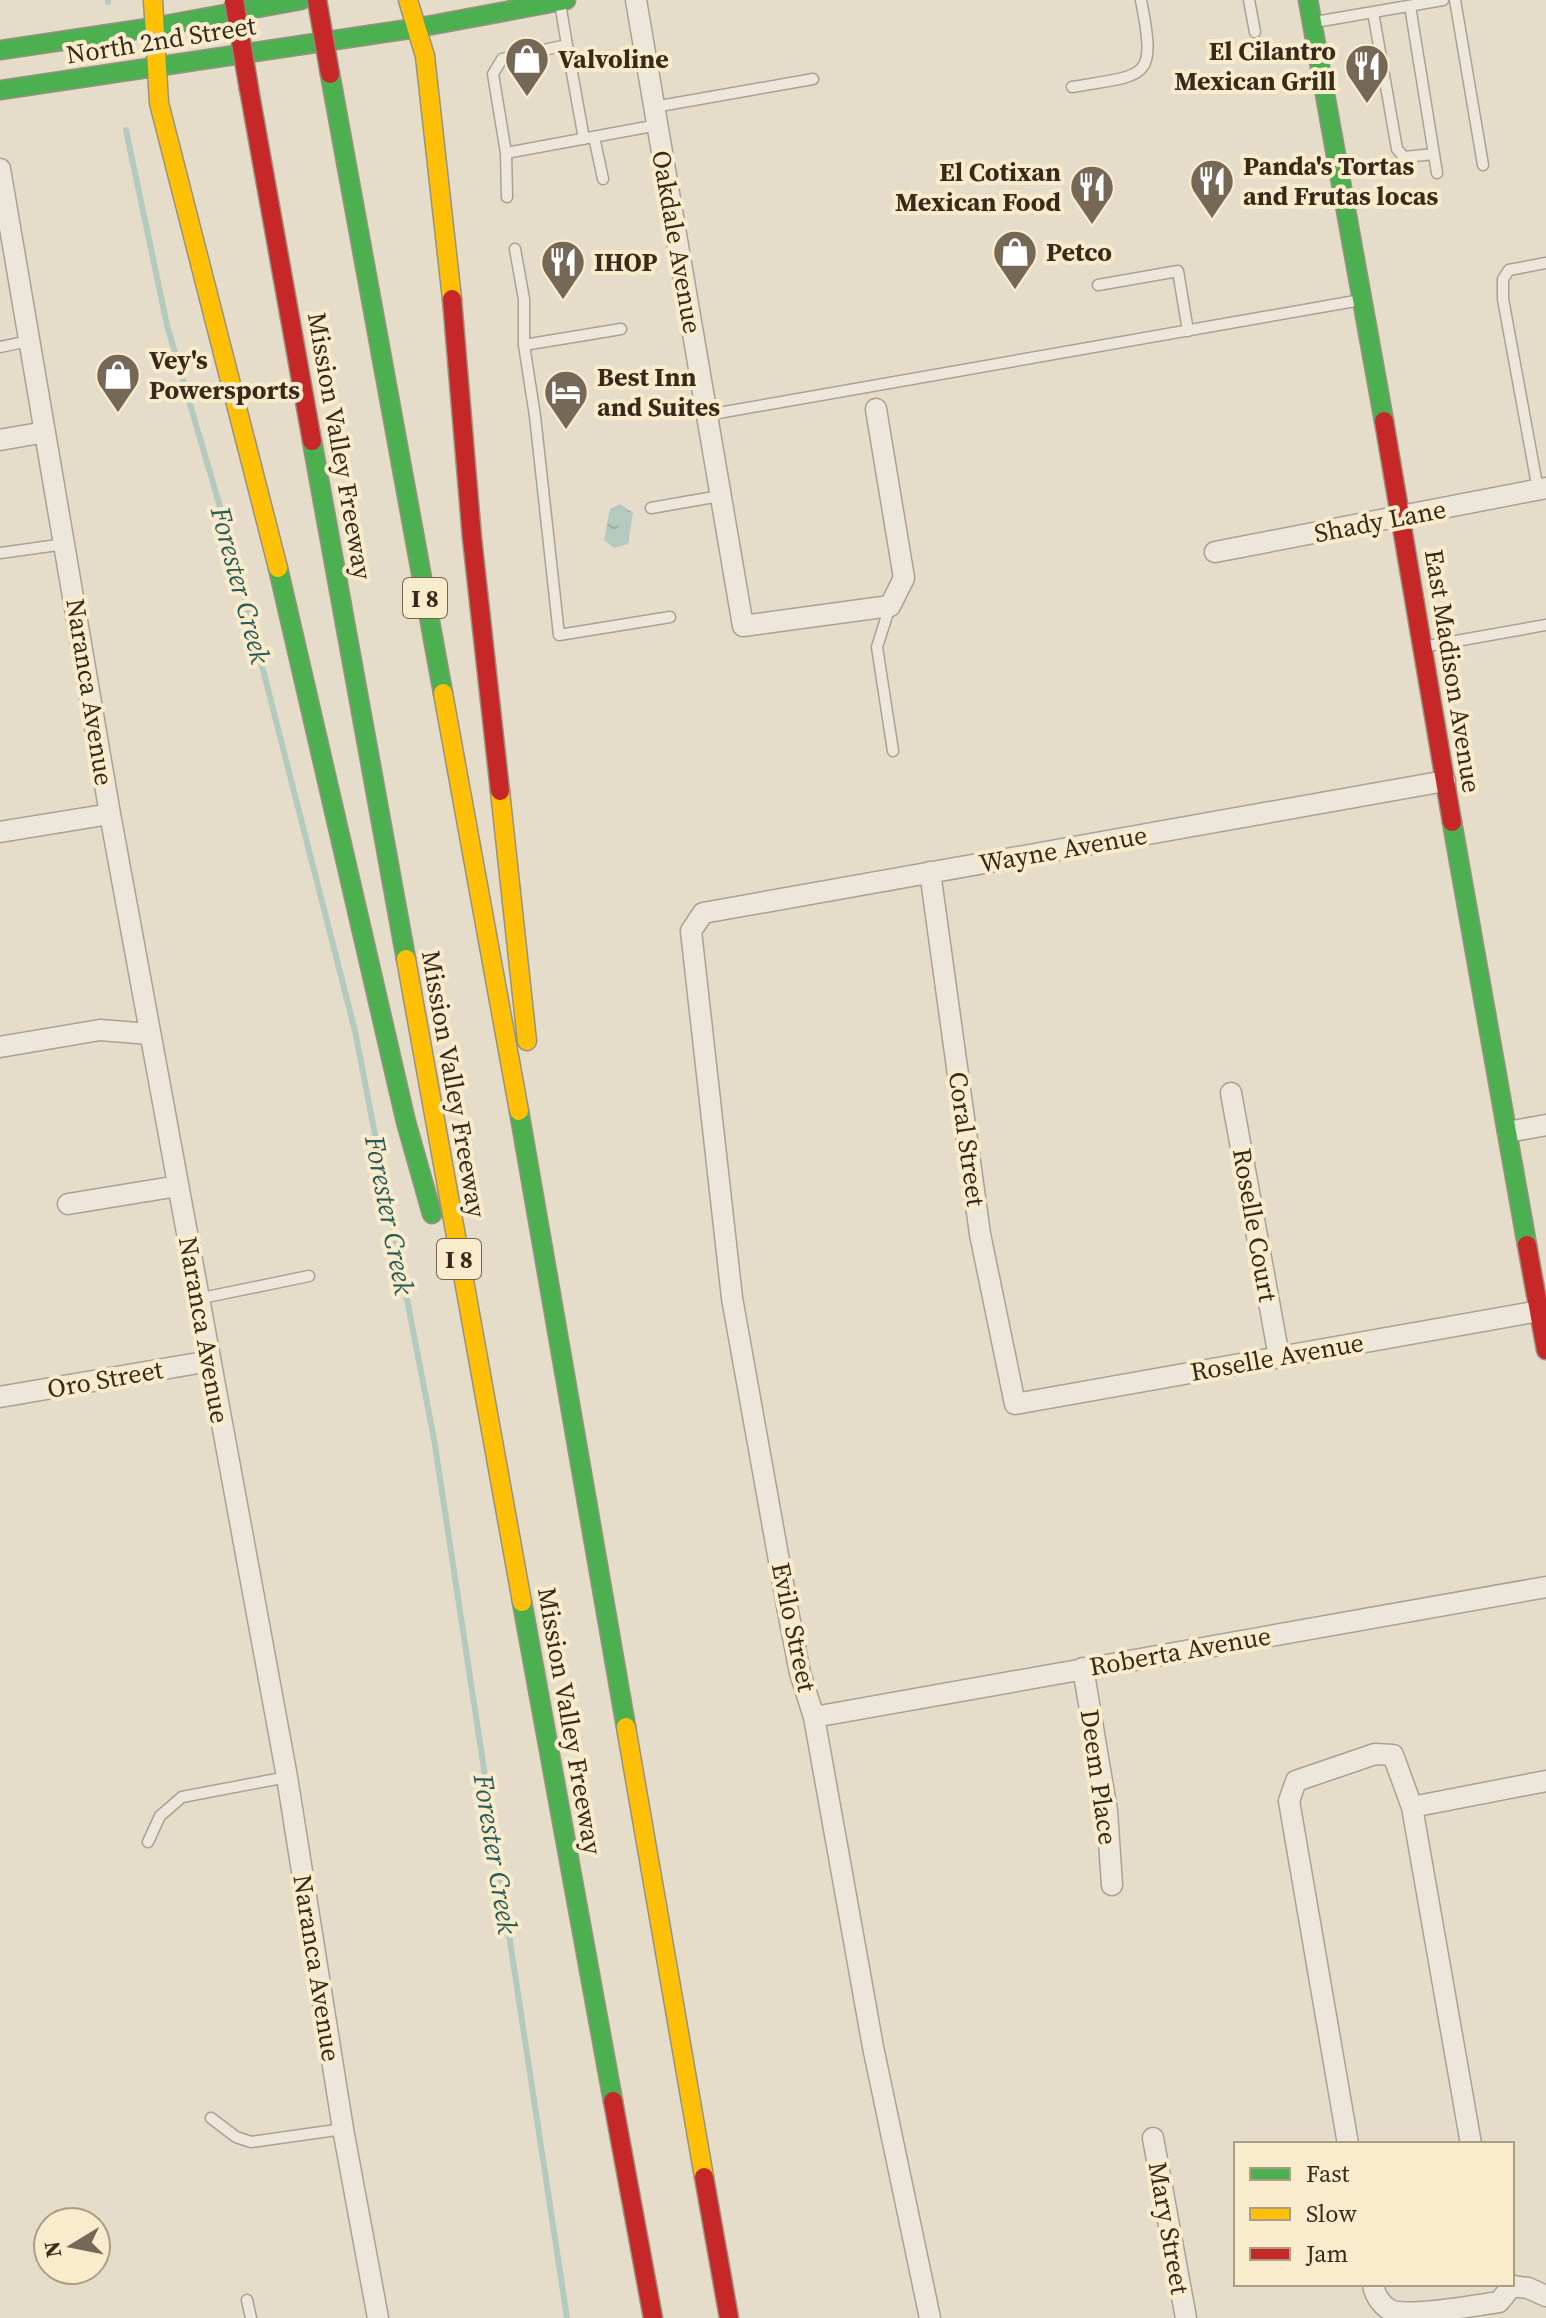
<svg xmlns="http://www.w3.org/2000/svg" width="1546" height="2318" viewBox="0 0 1546 2318" font-family="'Source Serif 4',serif">
<style>
.water{fill:url(#water-ripples)}
.lines{fill:none;stroke-linecap:round;stroke-linejoin:round}
.stream{stroke:#b5cabe;stroke-width:6}
.lane-casing{stroke:#aaa193;stroke-width:13}
.street-casing{stroke:#aaa193;stroke-width:23}
.fast-casing{stroke:#9a9183;stroke-width:21}
.slow-casing{stroke:#9a9183;stroke-width:21}
.jam-casing{stroke:#9a9183;stroke-width:21}
.lane{stroke:#ede7db;stroke-width:10}
.street{stroke:#ede7db;stroke-width:20}
.fast{stroke:#4caf50;stroke-width:18}
.slow{stroke:#ffc107;stroke-width:18}
.jam{stroke:#c62828;stroke-width:18}
.jam-bridge-casing{stroke:#8f8779;stroke-width:21;stroke-linecap:butt}
.jam-bridge{stroke:#c62828;stroke-width:18}
.labels{text-anchor:middle;dominant-baseline:central;stroke-width:8;stroke-linejoin:round;paint-order:stroke}
.shield{fill:#f9eccd;stroke:#736450;stroke-width:2}
.shield-label{font-size:24px;font-weight:bold;fill:#39291a}
.street-label{font-size:26px;fill:#39291a;stroke:#f9eccd}
.poi-label{font-size:26px;font-weight:bold;fill:#39291a;stroke:#f9eccd;text-anchor:start}
.water-label{font-size:28px;font-style:italic;fill:#285a57;stroke:#f9eccd}
</style>
<defs>
<pattern id="water-ripples" width="26" height="14" patternUnits="userSpaceOnUse" patternTransform="scale(2)"><rect width="26" height="14" fill="#b5cabe"/><path d="M2 4q2-2 4 0t4 0M15 11q2-2 4 0t4 0" fill="none" stroke="#9caea3"/></pattern>
</defs>
<rect width="100%" height="100%" fill="#e5ddc9"/>
<path class="water" d="M620,504l13,9 -5,31 -14,4 -10,-8 6,-31z"/>
<g class="lines">
<path class="stream" d="M108,0v2
M126,130l41,195 65,223 123,483 79,408 133,879"/>
<g class="lane-casing">
<path id="lane" d="M1249,0l6,32
M1455,0l28,165
M560,3l7,42 -65,14 -9,15 13,79 152,-28
M1410,6l27,167
M1373,12l24,137 7,8 30,-3
M1315,22l128,-22
M567,45l17,94
M1072,87c75,-13 85,-5 69,-87
M654,107l159,-28
M594,137l9,42
M506,153l1,44
M515,249l9,50v46l11,71 24,219 111,-18
M1098,285l80,-14 10,60
M524,345l97,-16
M0,347l29,-6
M707,415l654,-115
M1538,490l-35,-191v-20l6,-9 37,-7
M651,508l69,-12
M0,553l65,-9
M890,606l-13,41 16,104
M1422,647l124,-22
M197,1299l112,-23
M148,1842l12,-26 22,-19 105,-20
M211,2118l25,19 15,5 92,-13
M247,2300l4,18"/>
</g>
<g class="street-casing">
<path id="street" d="M636,0l107,626 147,-20 14,-28 -28,-169
M0,169l110,645 177,963 56,352 35,189
M0,440l45,-8
M1215,552l331,-64
M0,832l110,-18
M930,872l50,362 35,170 524,-93
M0,1047l100,-17 50,4
M1231,1093l48,264
M1508,1132l38,-7
M68,1204l110,-18
M0,1397l210,-36
M1083,1668l24,143 5,74
M814,1717l732,-130
M1412,1807l134,-26
M1153,2138l33,180
M1348,2144l-59,-343 7,-20 79,-27 18,1 19,52 59,337
M1373,2284c1,10 8,21 17,26 19,8 86,-5 109,-8l13,-16 -2,-2
M1512,2286l16,2 18,8
M930,2318l-57,-271 -59,-330 -14,-44 -12,-62 -56,-313 -41,-367 12,-18 742,-132"/>
</g>
<g class="fast-casing">
<path id="fast" d="M1308,0l76,421
M0,50l155,-23 146,-27
M330,74l113,619
M0,90l416,-62 150,-28
M312,441l94,518
M278,568l128,554 26,92
M1452,822l75,423
M519,1111l107,616
M522,1602l91,499"/>
</g>
<g class="slow-casing">
<path id="slow" d="M153,0l6,103 119,465
M408,0l17,56 27,243
M443,693l76,418
M500,791l27,250
M406,959l116,643
M626,1727l78,450"/>
</g>
<g class="jam-casing">
<path id="jam" d="M249,89l63,352
M452,299l20,239 28,253
M1384,421l68,401
M1527,1245l19,105
M613,2101l40,217
M704,2177l25,141"/>
</g>
<use href="#lane" class="lane"/>
<use href="#street" class="street"/>
<use href="#fast" class="fast"/>
<use href="#slow" class="slow"/>
<use href="#jam" class="jam"/>
<g class="jam-bridge-casing">
<path id="jam-bridge" d="M234,0l15,89
M317,0l13,74"/>
</g>
<use href="#jam-bridge" class="jam-bridge"/>
</g>
<defs>
<g id="shop-pin" transform="scale(2.3)"><path d="M0 17L-7.5 6A9.5 9.5 0 1 1 7.5 6Z" fill="#756857" stroke="#f9eccd"/><path d="M-5-2.5h2.3a2.7 3.5 0 0 1 5.4 0H5L5.5 6h-11ZM-1.5-2.5h3a1.5 2.3 0 0 0-3 0Z" fill="#fff"/></g>
<g id="restaurant-pin" transform="scale(2.3)"><path d="M0 17L-7.5 6A9.5 9.5 0 1 1 7.5 6Z" fill="#756857" stroke="#f9eccd"/><path d="M-5-6h1v4h1v-4h1v4h1v-4h1v5L-1.5 .5V6h-2V.5L-5-1ZM5-6V6H3V1.5H1.5Q1.5-4 5-6Z" fill="#fff"/></g>
<g id="hotel-pin" transform="scale(2.3)"><path d="M0 17L-7.5 6A9.5 9.5 0 1 1 7.5 6Z" fill="#756857" stroke="#f9eccd"/><path d="M-6-4.5h1.5V1H6V5H4.5V3h-9V5H-6ZM-4 0a1.8 1.8 0 1 1 3.6 0ZM.5 0V-2.5h3Q6-2.5 6 0Z" fill="#fff"/></g>
</defs>
<g fill-rule="evenodd">
<use href="#shop-pin" x="527" y="59"/>
<use href="#restaurant-pin" x="1367" y="66"/>
<use href="#restaurant-pin" x="1212" y="181"/>
<use href="#restaurant-pin" x="1092" y="187"/>
<use href="#shop-pin" x="1015" y="252"/>
<use href="#restaurant-pin" x="563" y="262"/>
<use href="#shop-pin" x="118" y="375"/>
<use href="#hotel-pin" x="566" y="392"/>
</g>
<g class="labels">
<g class="shield">
<rect x="403" y="578" width="44" height="40" rx="6"/>
<rect x="437" y="1239" width="44" height="40" rx="6"/>
</g>
<g class="shield-label">
<text x="425" y="598">I 8</text>
<text x="459" y="1259">I 8</text>
</g>
<g class="street-label">
<text transform="translate(161 40) rotate(-9)">North 2nd Street</text>
<text transform="translate(677 242) rotate(80)">Oakdale Avenue</text>
<text transform="translate(340 446) rotate(80)">Mission Valley Freeway</text>
<text transform="translate(1380 521) rotate(-11)">Shady Lane</text>
<text transform="translate(1453 671) rotate(81)">East Madison Avenue</text>
<text transform="translate(90 692) rotate(81)">Naranca Avenue</text>
<text transform="translate(1063 849) rotate(-10)">Wayne Avenue</text>
<text transform="translate(454 1084) rotate(80)">Mission Valley Freeway</text>
<text transform="translate(967 1139) rotate(82)">Coral Street</text>
<text transform="translate(1255 1225) rotate(80)">Roselle Court</text>
<text transform="translate(204 1330) rotate(80)">Naranca Avenue</text>
<text transform="translate(1277 1357) rotate(-10)">Roselle Avenue</text>
<text transform="translate(105 1379) rotate(-10)">Oro Street</text>
<text transform="translate(794 1627) rotate(78)">Evilo Street</text>
<text transform="translate(1180 1651) rotate(-10)">Roberta Avenue</text>
<text transform="translate(570 1721) rotate(80)">Mission Valley Freeway</text>
<text transform="translate(1099 1777) rotate(82)">Deem Place</text>
<text transform="translate(317 1968) rotate(81)">Naranca Avenue</text>
<text transform="translate(1169 2228) rotate(80)">Mary Street</text>
</g>
<g class="poi-label">
<text x="1336" y="51" text-anchor="end">El Cilantro<tspan x="1336" dy="30">Mexican Grill</tspan></text>
<text x="558" y="59">Valvoline</text>
<text x="1243" y="166">Panda's Tortas<tspan x="1243" dy="30">and Frutas locas</tspan></text>
<text x="1061" y="172" text-anchor="end">El Cotixan<tspan x="1061" dy="30">Mexican Food</tspan></text>
<text x="1046" y="252">Petco</text>
<text x="594" y="262">IHOP</text>
<text x="149" y="360">Vey's<tspan x="149" dy="30">Powersports</tspan></text>
<text x="597" y="377">Best Inn<tspan x="597" dy="30">and Suites</tspan></text>
</g>
<g class="water-label">
<text transform="translate(241 585) rotate(75)">Forester Creek</text>
<text transform="translate(390 1215) rotate(79)">Forester Creek</text>
<text transform="translate(496 1854) rotate(81)">Forester Creek</text>
</g>
</g>
<rect x="1234" y="2142" width="280" height="144" fill="#f9eccd" stroke="#ac9e85" stroke-width="2"/>
<rect x="1250" y="2168" width="40" height="12" fill="#4caf50" stroke="#ac9e85" stroke-width="2"/>
<text x="1306" y="2182" font-size="24" fill="#39291a">Fast</text>
<rect x="1250" y="2208" width="40" height="12" fill="#ffc107" stroke="#ac9e85" stroke-width="2"/>
<text x="1306" y="2222" font-size="24" fill="#39291a">Slow</text>
<rect x="1250" y="2248" width="40" height="12" fill="#c62828" stroke="#ac9e85" stroke-width="2"/>
<text x="1306" y="2262" font-size="24" fill="#39291a">Jam</text>
<g transform="translate(72 2246) rotate(260)"><circle r="38" fill="#f9eccd" stroke="#ac9e85" stroke-width="2"/>
<path d="M0-6L14 30L0 20L-14 30Z" fill="#756857"/>
<text y="-12" font-size="22" font-weight="bold" text-anchor="middle" fill="#39291a">N</text>
</g>
</svg>
